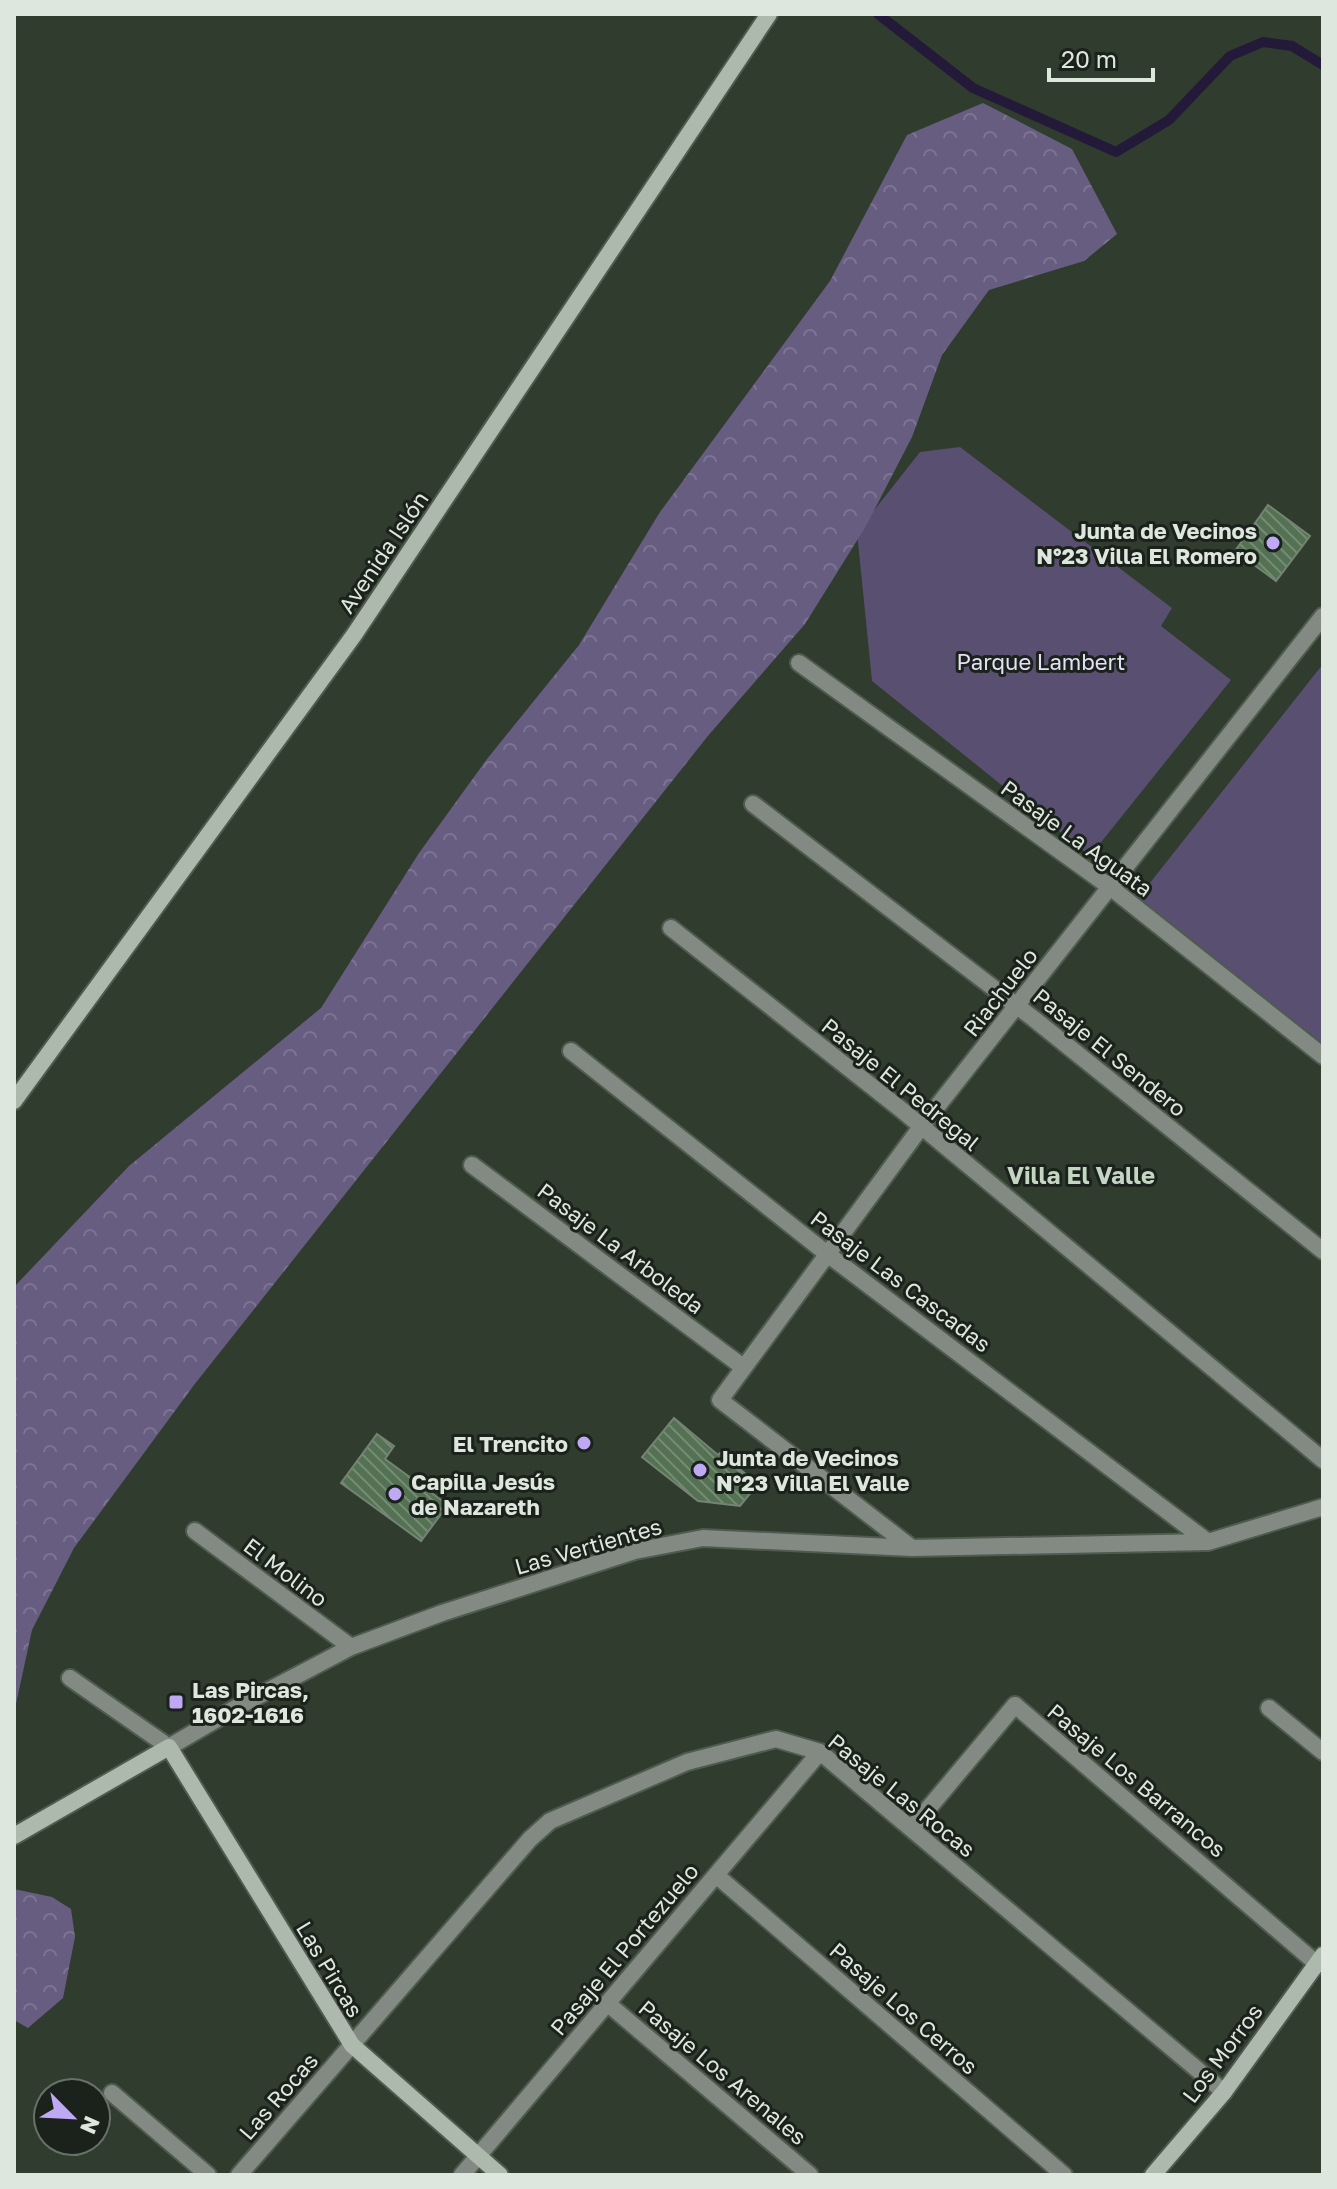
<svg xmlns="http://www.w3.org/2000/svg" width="1337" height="2189" viewBox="0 0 1337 2189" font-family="'Golos Text',sans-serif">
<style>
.green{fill:#594f71}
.forest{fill:url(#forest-crowns)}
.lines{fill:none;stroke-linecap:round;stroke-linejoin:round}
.stream{stroke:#231938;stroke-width:10}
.building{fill:url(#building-back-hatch);stroke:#748373;stroke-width:2}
.street-casing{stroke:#4e5b4e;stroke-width:20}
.secondary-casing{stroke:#4e5b4e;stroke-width:20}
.street{stroke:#838a83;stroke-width:16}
.secondary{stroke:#aeb9ad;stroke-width:16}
.poi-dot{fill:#bfa9f4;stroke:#1b211b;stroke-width:3}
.labels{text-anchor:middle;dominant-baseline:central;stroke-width:6;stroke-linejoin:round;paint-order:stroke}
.poi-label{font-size:22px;font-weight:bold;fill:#dee7dd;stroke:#1b211b;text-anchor:start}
.street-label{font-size:22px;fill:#dee7dd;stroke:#1b211b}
.park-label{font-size:22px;fill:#e5dff8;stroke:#1b211b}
.neighbourhood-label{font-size:24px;font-weight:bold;fill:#c4d5c3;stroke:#1b211b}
</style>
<defs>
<pattern id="forest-crowns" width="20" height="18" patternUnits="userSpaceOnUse" patternTransform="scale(2)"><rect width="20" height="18" fill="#675d81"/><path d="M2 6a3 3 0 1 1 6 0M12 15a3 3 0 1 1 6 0" fill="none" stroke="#7c7492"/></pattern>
<pattern id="building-back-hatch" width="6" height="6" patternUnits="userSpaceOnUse" patternTransform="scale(2)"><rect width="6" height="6" fill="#547153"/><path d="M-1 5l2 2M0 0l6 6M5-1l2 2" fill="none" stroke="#748c73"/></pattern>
</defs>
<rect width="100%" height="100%" fill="#2f3c2e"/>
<path class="green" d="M960,447l212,161 -11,18 70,54 -141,176 -218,-175 -15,-149 63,-80z
M1323,664v382l-185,-148z"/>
<path class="forest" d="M983,103l89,46 45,85 -33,27 -95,29 -47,65 -30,82 -46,89 -61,98 -98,113 -513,648 -120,163 -42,82 -18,83v-426l115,-121 192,-158 98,-155 68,-94 92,-114 81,-133 170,-231 77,-146z
M14,1889l38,8 19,12 4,28 -12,61 -35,30 -14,-8z"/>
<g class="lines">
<path class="stream" d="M878,14l95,74 143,64 53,-32 61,-64 33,-14 29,4 31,19"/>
</g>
<path class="building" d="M1268,505l42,31 -34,45 -41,-30z
M674,1418l44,37 2,-2 38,31 -18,22 -42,-5 -56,-44z
M377,1434l17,12 -9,13 63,46 -27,36 -80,-58z"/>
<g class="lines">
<g class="street-casing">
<path id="street" d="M799,663l311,224 213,169
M753,804l281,215 289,232
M671,928l232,183 420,349
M571,1051l255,202 382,289
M472,1165l271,202
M195,1531l156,116
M912,1548l-192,-148 201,-273 402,-511
M70,1678l99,69 72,-42 110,-58 91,-34 193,-62 68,-13 209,10 296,-6 115,-35
M1269,1708l54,44
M912,1828l103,-123 301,258
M716,1875l348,300
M607,2003l203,172
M112,2093l96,82
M239,2175l291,-336 20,-18 137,-59 89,-23 44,13 404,340
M462,2175l358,-423"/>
</g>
<g class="secondary-casing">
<path id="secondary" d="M14,1101l340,-466 415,-621
M14,1836l155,-89 183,298 148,130
M1153,2175l71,-83 99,-137"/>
</g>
<use href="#street" class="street"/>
<use href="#secondary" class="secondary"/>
</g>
<g class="poi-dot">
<circle cx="1273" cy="543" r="8"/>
<circle cx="584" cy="1443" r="8"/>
<circle cx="700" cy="1470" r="8"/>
<circle cx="395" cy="1494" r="8"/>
<rect x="168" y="1694" width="16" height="16" rx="4"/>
</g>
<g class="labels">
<g class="poi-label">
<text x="1257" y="530" text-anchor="end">Junta de Vecinos<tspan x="1257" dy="25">N°23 Villa El Romero</tspan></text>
<text x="568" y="1443" text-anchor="end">El Trencito</text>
<text x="716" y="1457">Junta de Vecinos<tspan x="716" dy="25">N°23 Villa El Valle</tspan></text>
<text x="411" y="1481">Capilla Jesús<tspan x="411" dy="25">de Nazareth</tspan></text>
<text x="192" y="1689">Las Pircas,<tspan x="192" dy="25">1602-1616</tspan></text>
</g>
<g class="street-label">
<text transform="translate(383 552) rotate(-56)">Avenida Islón</text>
<text transform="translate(1077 838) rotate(36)">Pasaje La Aguata</text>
<text transform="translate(1000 992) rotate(-52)">Riachuelo</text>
<text transform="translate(1110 1052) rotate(39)">Pasaje El Sendero</text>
<text transform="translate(901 1084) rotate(39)">Pasaje El Pedregal</text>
<text transform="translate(621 1248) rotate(37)">Pasaje La Arboleda</text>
<text transform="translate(901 1281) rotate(37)">Pasaje Las Cascadas</text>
<text transform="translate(588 1546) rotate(-16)">Las Vertientes</text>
<text transform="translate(286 1572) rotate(37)">El Molino</text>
<text transform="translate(1137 1780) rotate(40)">Pasaje Los Barrancos</text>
<text transform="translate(902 1795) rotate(39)">Pasaje Las Rocas</text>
<text transform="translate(624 1949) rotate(-50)">Pasaje El Portezuelo</text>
<text transform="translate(330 1969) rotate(59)">Las Pircas</text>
<text transform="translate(904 2008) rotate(41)">Pasaje Los Cerros</text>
<text transform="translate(1222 2053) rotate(-53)">Los Morros</text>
<text transform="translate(723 2072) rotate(40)">Pasaje Los Arenales</text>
<text transform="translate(278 2096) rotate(-49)">Las Rocas</text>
</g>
<g class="park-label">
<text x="1041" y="661">Parque Lambert</text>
</g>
<g class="neighbourhood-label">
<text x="1081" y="1174">Villa El Valle</text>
</g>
</g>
<rect width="1337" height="2189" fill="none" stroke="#dee7dd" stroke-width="32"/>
<g transform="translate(72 2117) rotate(114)"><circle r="38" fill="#1b211b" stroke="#697069" stroke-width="2"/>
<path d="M0-6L14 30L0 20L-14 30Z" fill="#bfa9f4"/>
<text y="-12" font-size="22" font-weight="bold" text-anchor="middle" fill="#dee7dd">N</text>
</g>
<path d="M1049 68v12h104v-12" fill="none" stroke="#dee7dd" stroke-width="4"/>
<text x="1061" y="68" font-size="24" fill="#dee7dd" stroke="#1b211b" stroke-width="6" paint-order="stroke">20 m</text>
</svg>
